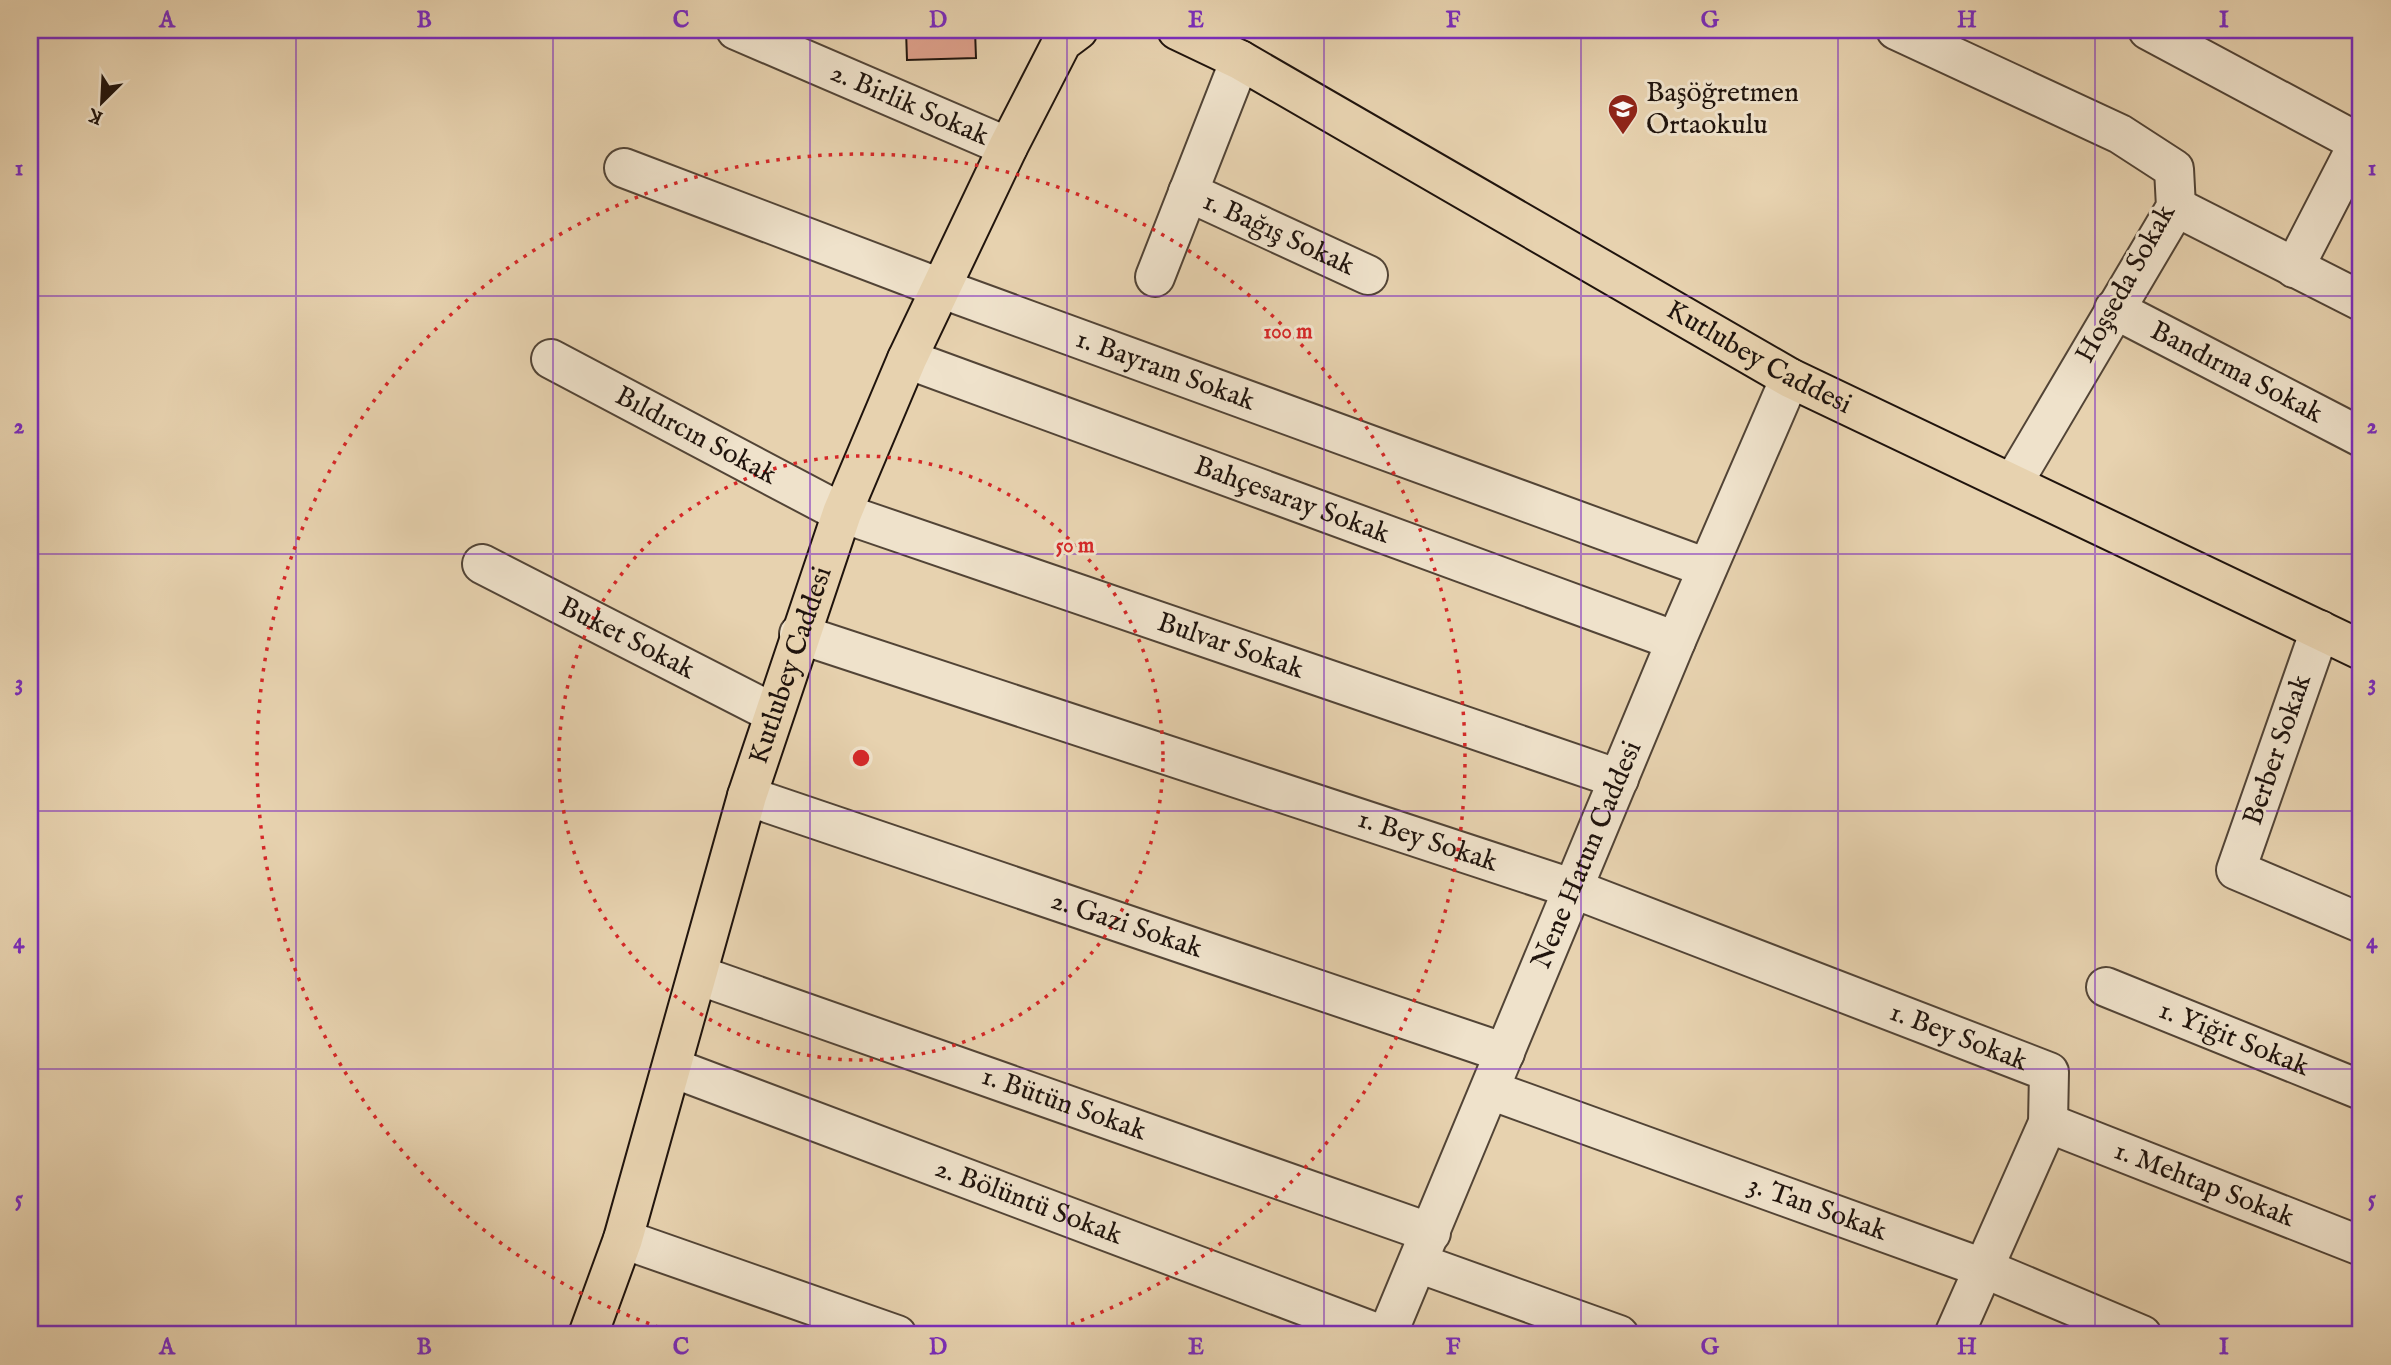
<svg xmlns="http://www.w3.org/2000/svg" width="2391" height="1365" viewBox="0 0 2391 1365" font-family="'IM FELL English',serif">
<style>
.building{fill:#dea08b;stroke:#20140d;stroke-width:2}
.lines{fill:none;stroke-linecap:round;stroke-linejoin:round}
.minor-casing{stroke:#524436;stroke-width:42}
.major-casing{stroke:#20140d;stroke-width:42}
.minor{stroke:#efe2cb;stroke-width:38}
.major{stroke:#e7d2af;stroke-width:38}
.grid{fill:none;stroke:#7b2cbf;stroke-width:2;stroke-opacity:0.55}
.ring{fill:none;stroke:#d62828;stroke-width:3.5;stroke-dasharray:3.5 7}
.labels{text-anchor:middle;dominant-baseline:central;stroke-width:6;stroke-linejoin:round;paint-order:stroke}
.poi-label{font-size:28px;fill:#20140d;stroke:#efe2cb;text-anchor:start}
.street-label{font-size:28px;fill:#20140d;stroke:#efe2cb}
.centre{fill:#d62828;stroke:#efe2cb;stroke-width:3.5}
.ring-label{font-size:21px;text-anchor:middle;font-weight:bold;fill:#d62828;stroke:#efe2cb;stroke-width:6;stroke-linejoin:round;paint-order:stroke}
.neatline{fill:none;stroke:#7b2cbf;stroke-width:2.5}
.grid-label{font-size:23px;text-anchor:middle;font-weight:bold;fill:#7b2cbf}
</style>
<rect width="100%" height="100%" fill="#e7d2af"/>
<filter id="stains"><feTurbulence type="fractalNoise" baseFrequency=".00286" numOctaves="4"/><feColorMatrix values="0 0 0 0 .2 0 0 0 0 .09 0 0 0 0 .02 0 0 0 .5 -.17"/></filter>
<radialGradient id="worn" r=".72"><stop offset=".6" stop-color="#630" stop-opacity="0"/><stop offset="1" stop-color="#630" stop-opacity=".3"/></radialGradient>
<path class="building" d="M906,30h69l1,28 -69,2z"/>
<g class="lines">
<g class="minor-casing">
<g id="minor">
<path id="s1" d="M736,30l272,117"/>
<path d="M1896,30l224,104 54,35 2,38 -163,276"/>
<path d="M2148,30l211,113"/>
<path id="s2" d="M624,168l316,120 767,280"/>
<path id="s3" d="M1188,192l180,83"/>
<path d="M2176,207l185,94"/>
<path d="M2294,268l67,-130"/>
<path d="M1155,277l85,-217"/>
<path id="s4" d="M2114,309l247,128"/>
<path id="s5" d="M551,359l291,154 777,266"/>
<path id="s6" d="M907,359l769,282"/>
<path id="s7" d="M482,564l291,149"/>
<path d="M2320,630l-84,240 125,53"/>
<path id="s8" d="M799,634l775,255 475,183 -1,51 -94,212"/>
<path id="s9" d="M747,796l758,257"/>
<path id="s10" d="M698,975l733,258"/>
<path id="s11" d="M2106,987l255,103"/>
<path id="s12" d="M673,1068l709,267"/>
<path id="s13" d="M1490,1090l493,178 159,67"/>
<path id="s14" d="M2048,1123l313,123"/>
<path d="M623,1239l274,96"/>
<path d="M1418,1263l201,72"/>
<path id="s15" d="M1387,1335l289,-694 114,-263"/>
</g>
</g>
<g class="major-casing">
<g id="major">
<path id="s16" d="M1177,30l63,30 550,318 571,272"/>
<path id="s17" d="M588,1335l35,-96 124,-443 95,-283 65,-154 101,-212 54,-105 16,-12"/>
</g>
</g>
<use href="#minor" class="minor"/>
<use href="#major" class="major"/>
</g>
<path class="grid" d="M296,30v1305M553,30v1305M810,30v1305M1067,30v1305M1324,30v1305M1581,30v1305M1838,30v1305M2095,30v1305M30,296h2331M30,554h2331M30,811h2331M30,1069h2331"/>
<g class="ring">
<circle cx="861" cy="758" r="302"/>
<path d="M679 1334A604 604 0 1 1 1043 1334"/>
</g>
<defs>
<g id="school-pin" transform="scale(1.575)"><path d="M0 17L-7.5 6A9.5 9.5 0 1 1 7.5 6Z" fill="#8f2418" stroke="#efe2cb"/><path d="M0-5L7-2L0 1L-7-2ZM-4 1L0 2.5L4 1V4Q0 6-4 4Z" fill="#fff"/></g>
</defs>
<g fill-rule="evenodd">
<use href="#school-pin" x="1623" y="109"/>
</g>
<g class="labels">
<g class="poi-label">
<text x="1646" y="93">Başöğretmen<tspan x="1646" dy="32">Ortaokulu</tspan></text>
</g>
<g class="street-label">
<text stroke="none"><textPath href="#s1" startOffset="189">2. Birlik Sokak</textPath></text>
<text stroke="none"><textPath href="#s3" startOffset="100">1. Bağış Sokak</textPath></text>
<text transform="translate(2126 284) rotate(-61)">Hoşseda Sokak</text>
<text stroke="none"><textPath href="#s16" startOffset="668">Kutlubey Caddesi</textPath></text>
<text stroke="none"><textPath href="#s2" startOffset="578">1. Bayram Sokak</textPath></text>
<text stroke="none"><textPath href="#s4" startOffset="138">Bandırma Sokak</textPath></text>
<text stroke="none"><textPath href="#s5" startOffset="164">Bıldırcın Sokak</textPath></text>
<text stroke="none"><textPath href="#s6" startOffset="410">Bahçesaray Sokak</textPath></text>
<text stroke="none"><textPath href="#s7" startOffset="163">Buket Sokak</textPath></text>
<text stroke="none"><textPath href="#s5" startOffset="740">Bulvar Sokak</textPath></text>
<text stroke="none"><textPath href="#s17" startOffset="700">Kutlubey Caddesi</textPath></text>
<text transform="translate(2278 750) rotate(-71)">Berber Sokak</text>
<text stroke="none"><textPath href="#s8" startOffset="662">1. Bey Sokak</textPath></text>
<text stroke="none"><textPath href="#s15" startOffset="520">Nene Hatun Caddesi</textPath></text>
<text stroke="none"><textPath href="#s9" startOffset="401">2. Gazi Sokak</textPath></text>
<text stroke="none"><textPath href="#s8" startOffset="1228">1. Bey Sokak</textPath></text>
<text stroke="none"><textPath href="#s11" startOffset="138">1. Yiğit Sokak</textPath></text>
<text stroke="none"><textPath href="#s10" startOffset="388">1. Bütün Sokak</textPath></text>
<text stroke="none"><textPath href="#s14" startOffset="168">1. Mehtap Sokak</textPath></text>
<text stroke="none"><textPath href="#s12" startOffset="380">2. Bölüntü Sokak</textPath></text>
<text stroke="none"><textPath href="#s13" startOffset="348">3. Tan Sokak</textPath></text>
</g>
</g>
<circle cx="861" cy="758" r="10" class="centre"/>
<g class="ring-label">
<text x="1288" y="338">100 m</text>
<text x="1075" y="552">50 m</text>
</g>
<rect width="2391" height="1365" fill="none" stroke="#e7d2af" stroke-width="77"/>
<g transform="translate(102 102) rotate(204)" stroke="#efe2cb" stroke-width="5" paint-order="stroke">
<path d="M0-5L12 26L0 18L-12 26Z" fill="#20140d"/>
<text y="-10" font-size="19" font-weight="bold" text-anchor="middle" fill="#20140d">K</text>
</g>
<rect x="38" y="38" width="2314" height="1288" class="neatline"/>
<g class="grid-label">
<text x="167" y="27">A</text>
<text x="424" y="27">B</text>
<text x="681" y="27">C</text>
<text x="938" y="27">D</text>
<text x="1196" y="27">E</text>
<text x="1453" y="27">F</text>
<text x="1710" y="27">G</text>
<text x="1967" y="27">H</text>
<text x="2224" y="27">I</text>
<text x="19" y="175">1</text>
<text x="2372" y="175">1</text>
<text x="19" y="433">2</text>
<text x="2372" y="433">2</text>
<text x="19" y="690">3</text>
<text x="2372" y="690">3</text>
<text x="19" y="948">4</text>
<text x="2372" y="948">4</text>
<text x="19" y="1206">5</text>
<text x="2372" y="1206">5</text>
<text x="167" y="1354">A</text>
<text x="424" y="1354">B</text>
<text x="681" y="1354">C</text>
<text x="938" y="1354">D</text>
<text x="1196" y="1354">E</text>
<text x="1453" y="1354">F</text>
<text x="1710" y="1354">G</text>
<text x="1967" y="1354">H</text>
<text x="2224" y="1354">I</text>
</g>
<rect width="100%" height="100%" filter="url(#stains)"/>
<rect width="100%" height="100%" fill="url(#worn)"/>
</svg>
